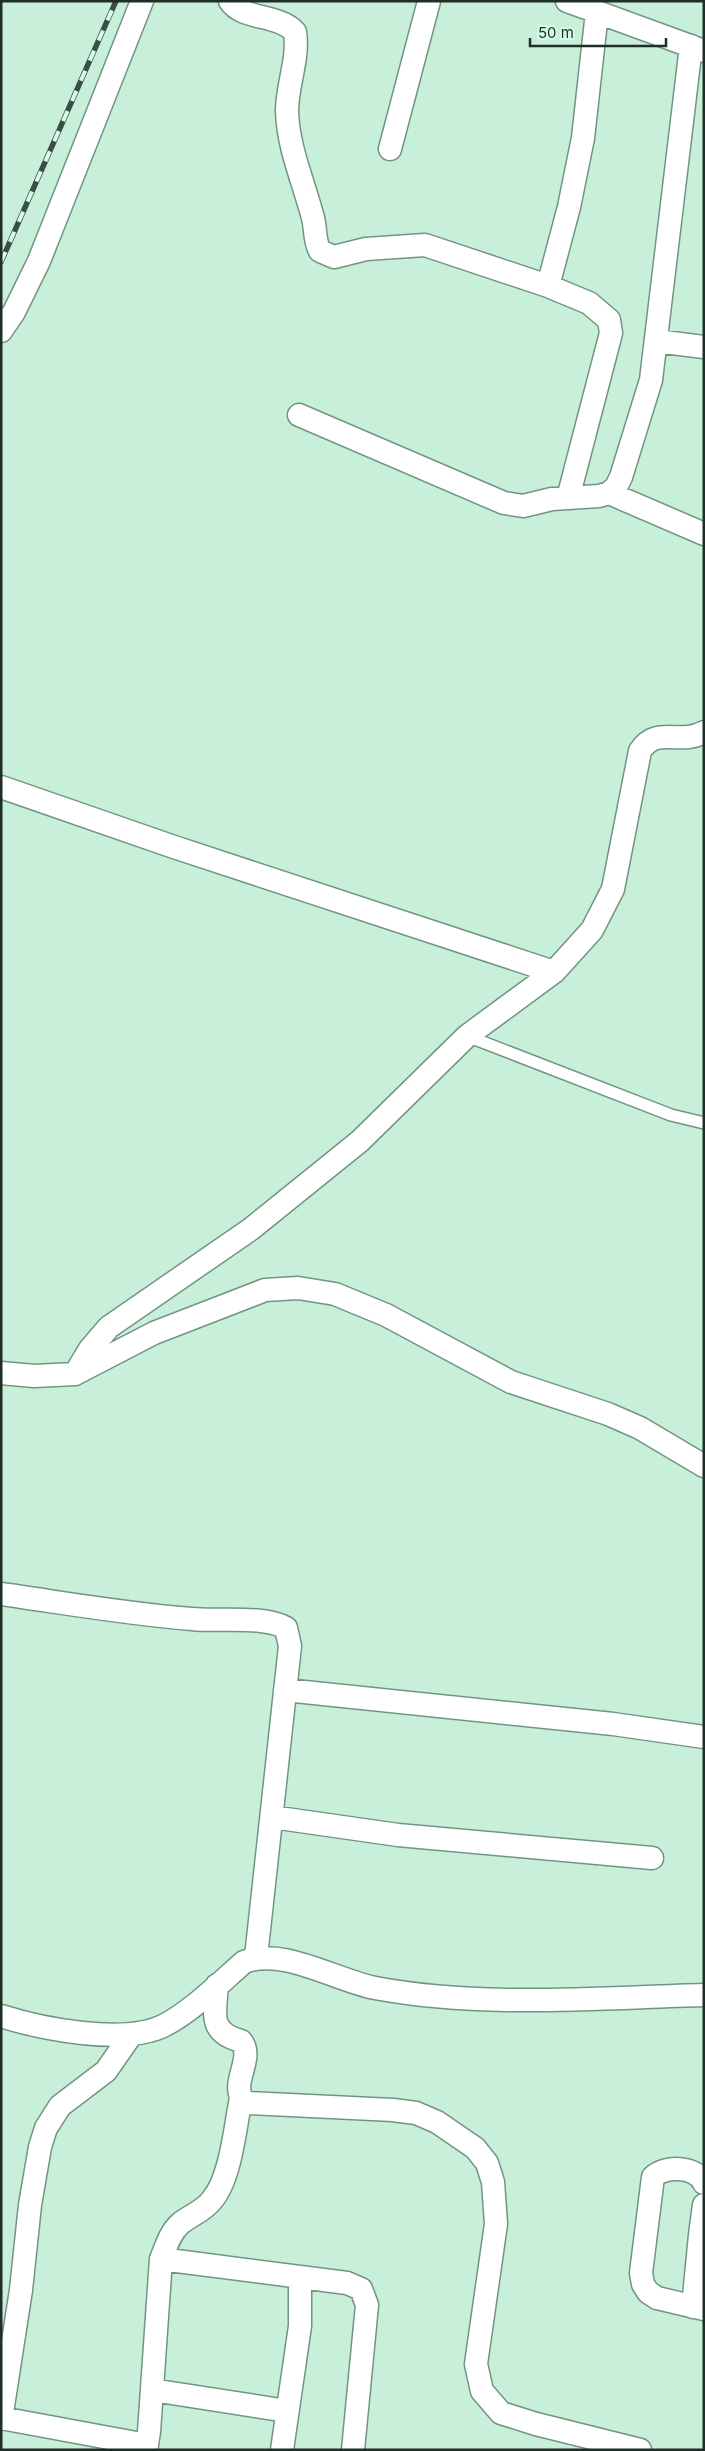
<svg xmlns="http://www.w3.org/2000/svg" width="705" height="2451" viewBox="0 0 705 2451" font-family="Inter,sans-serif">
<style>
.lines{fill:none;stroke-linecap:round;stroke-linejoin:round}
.lane-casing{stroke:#729582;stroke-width:14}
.street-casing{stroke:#729582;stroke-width:25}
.lane{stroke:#fff;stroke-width:11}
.street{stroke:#fff;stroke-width:22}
.rail-casing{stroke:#3b4e44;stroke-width:5.5}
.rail{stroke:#d5fce6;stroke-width:4;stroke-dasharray:11;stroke-linecap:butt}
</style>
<rect width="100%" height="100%" fill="#c8efd9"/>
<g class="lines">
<g class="lane-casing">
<path id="lane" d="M467,1036l204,79 33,8"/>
</g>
<g class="street-casing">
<path id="street" d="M230,1c12,19 49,13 65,31 4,27 -8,53 -8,79 1,37 17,72 26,107 3,11 1,23 7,33l14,6 32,-8 59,-4 123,41 41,17 20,17 2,13 -43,165
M567,1l137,50
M390,149l39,-148
M548,286l21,-79 14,-69 14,-126
M1,331l13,-19 25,-51 103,-260
M656,341l48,6
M299,415l205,88 19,3 29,-7 47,-3 10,-3 7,-6 5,-10 30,-97 40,-334
M609,493l95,41
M1,787l173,60 380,125
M1,1373l33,3 41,-2 79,-41 111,-43 33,-2 37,6 51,21 125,67 97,32 32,14 64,38
M75,1374l15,-25 19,-22 142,-98 109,-88 107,-105 87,-64 38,-42 21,-41 27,-138c17,-26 40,-5 64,-19
M1,1594c64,9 127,20 191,25 27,3 71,-4 94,9l4,18 -34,311
M285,1690l328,34 91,13
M272,1817l126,18 254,23
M217,1985c-2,29 -9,47 24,56 14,17 -11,42 2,59l4,3 146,7 23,3 21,9 38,26 12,15 6,19 3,42 -20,140 6,27 19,22 35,11 104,26
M1,2016c41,13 122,29 162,10 28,-14 57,-43 81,-64 39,-15 91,18 131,26 108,20 219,10 329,7
M704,2183c-8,-17 -39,-18 -51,-6l-12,96 2,11 5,8 9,6 47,11
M700,2235l4,-30
M161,2259l186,24 14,6 6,16 -14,145
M693,2307l7,-72h4
M152,2390l135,21
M1,2418l146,27
M1,2419l20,-129 9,-85 10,-58 6,-19 14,-22 46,-35 25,-36
M146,2450l3,-18 12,-173c5,-12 9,-27 20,-36 10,-8 23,-12 31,-23 19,-22 23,-73 29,-102
M282,2450l18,-124v-48"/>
</g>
<use href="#lane" class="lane"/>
<use href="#street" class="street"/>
<g class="rail-casing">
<path id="rail" d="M1,262l115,-261"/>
</g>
<use href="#rail" class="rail"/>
</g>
<rect width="705" height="2451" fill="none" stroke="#1f2e26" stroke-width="5"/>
<path d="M530 38v8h136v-8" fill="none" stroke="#1f2e26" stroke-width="2.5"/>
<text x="538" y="38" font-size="15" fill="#1f2e26" stroke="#d5fce6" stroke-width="4" paint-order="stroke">50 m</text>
</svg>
